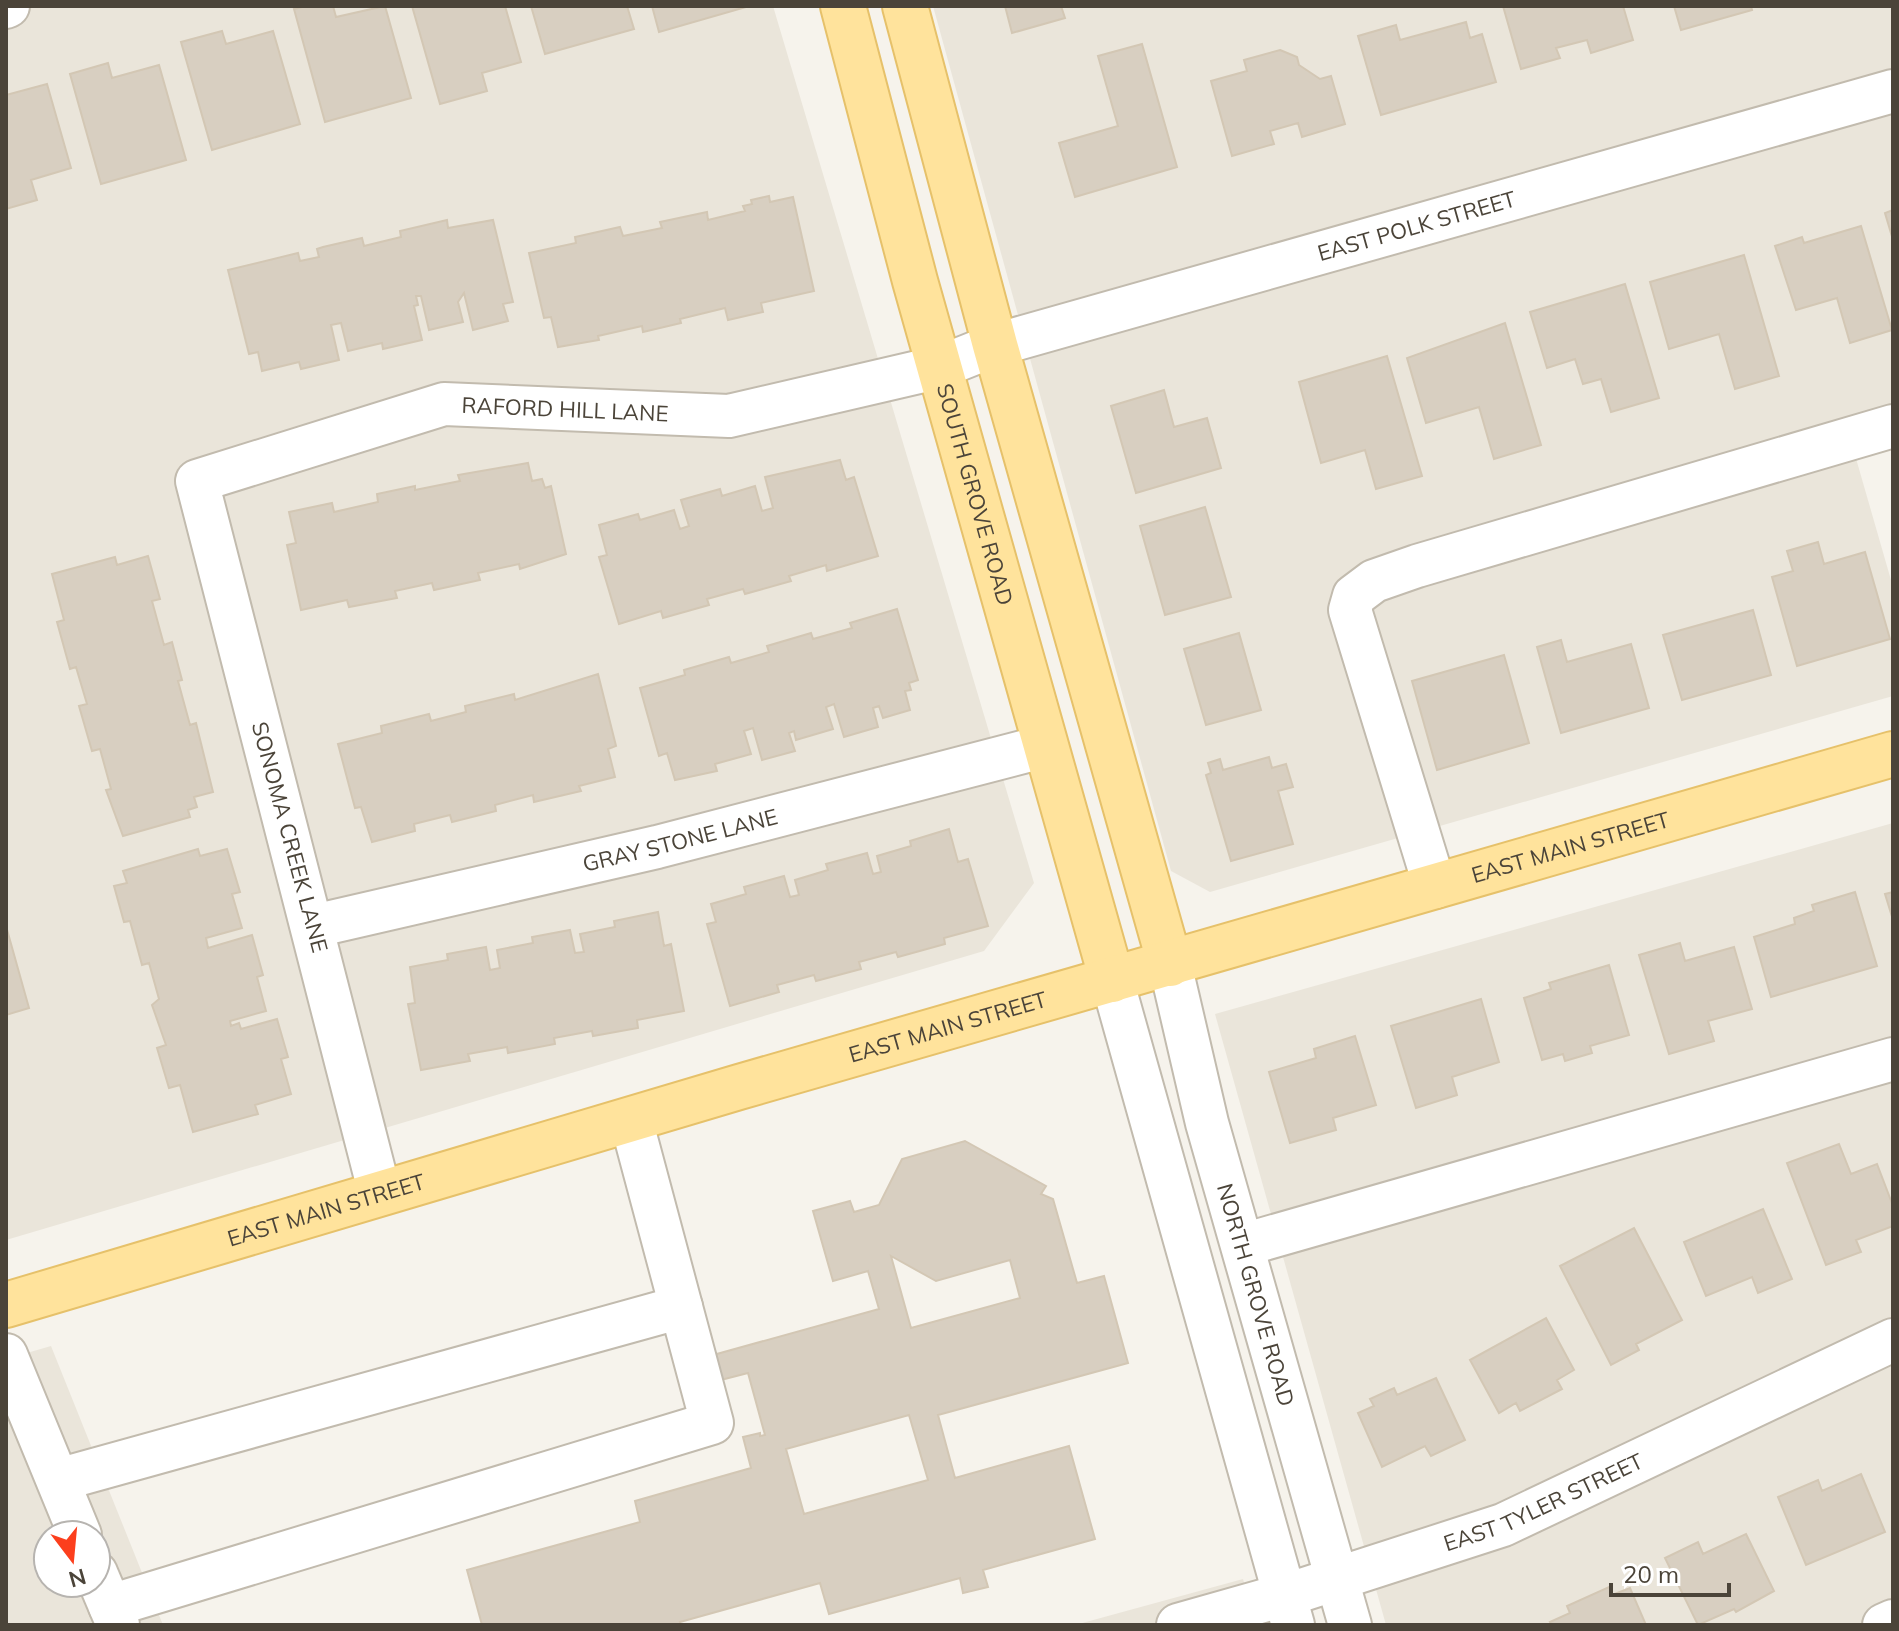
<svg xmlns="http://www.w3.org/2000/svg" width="1899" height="1631" viewBox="0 0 1899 1631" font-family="Mulish,sans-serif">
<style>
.residential{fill:#eae5da;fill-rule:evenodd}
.building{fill:#d8cfc1;stroke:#d3c7b4;stroke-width:2;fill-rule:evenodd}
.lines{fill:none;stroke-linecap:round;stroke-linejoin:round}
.minor-casing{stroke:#c2bbae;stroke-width:46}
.major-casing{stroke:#e6c16a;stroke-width:48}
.minor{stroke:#fff;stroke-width:42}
.major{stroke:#ffe39c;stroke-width:44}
.labels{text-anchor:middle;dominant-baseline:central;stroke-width:6;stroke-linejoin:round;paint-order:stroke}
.street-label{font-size:22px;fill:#4b4439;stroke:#fff}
</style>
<rect width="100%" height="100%" fill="#f6f3ec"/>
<path class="residential" d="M6,6h767l261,877 -50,68 -978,289z
M933,6h960v438l-38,11 38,132v109l-683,196 -39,-21z
M1893,823v802h-507l-171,-611z
M51,1346l112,279h-157v-266zM48,1535h48v48h-48z
M1243,1579l13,46h-181z"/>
<path class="building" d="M306,6h27l3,11 49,-11 26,92 -86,24 -31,-113z
M412,6h93l16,56 -39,11 5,18 -47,13z
M531,6h96l7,23 -89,25z
M652,6h94v1l-87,25z
M1005,6h56l4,12 -53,15z
M1503,6h120l10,34 -42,13 -4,-13 -31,8 4,10 -39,11z
M1674,6h77l1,4 -71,20z
M1466,22l4,16 12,-4 14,48 -115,33 -23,-79 38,-11 4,15z
M222,31l4,13 47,-13 27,93 -88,26 -31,-108z
M1142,44l35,123 -102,30 -16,-54 59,-17 -20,-70z
M1280,50l17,7 2,8 21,14 11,-3 14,48 -43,13 -4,-14 -28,8 4,13 -42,12 -21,-75 36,-10 -3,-11z
M108,63l4,15 47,-13 27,95 -85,24 -31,-110z
M47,84l24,84 -40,12 6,20 -31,9v-114z
M769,196l1,6 23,-5 21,94 -53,12 2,9 -35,8 -3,-12 -45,11 1,4 -38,9 -1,-6 -44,10 1,4 -41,7 -7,-30 -7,1 -15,-65 47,-10 -1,-6 45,-10 3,9 39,-8 -2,-6 47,-10 1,8 37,-9 -2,-5 9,-2 -1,-4z
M1893,210v30l-8,-27z
M447,220l1,8 45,-8 20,82 -10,2 5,17 -35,9 -9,-37 -6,9 5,20 -34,8 -8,-34h-5l2,9 -4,1 8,34 -39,9 -1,-6 -34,8 -7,-28 -10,2 8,35 -38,9 -2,-7 -37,9 -4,-19 -9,2 -21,-84 70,-17 2,8 19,-4 -2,-8 6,-2 39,-9 2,8 37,-9 -1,-6z
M1861,226l31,104 -42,13 -13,-45 -41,12 -21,-64 27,-9 2,6z
M1744,255l35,121 -44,13 -16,-55 -50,15 -19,-67z
M1625,284l34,114 -48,14 -10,-33 -18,5 -8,-25 -28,9 -17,-56z
M1505,323l36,122 -47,14 -15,-52 -53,16 -19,-65z
M1387,356l35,120 -46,13 -11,-39 -44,13 -22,-81z
M1164,390l10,37 33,-9 14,50 -85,25 -25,-87z
M840,460l6,20 8,-3 24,79 -51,15 -1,-6 -37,11 2,5 -46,13 -2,-5 -36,10 2,6 -46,13 -2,-7 -42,13 -20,-67 8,-2 -8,-30 39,-11 2,6 34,-10 6,19 9,-3 -8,-26 39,-11 2,7 33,-10 7,25 11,-3 -8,-31z
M528,463l4,18 10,-2 3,9 6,-2 15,68 -46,15 -1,-5 -41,9 2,7 -46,10 -2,-7 -37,8 2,7 -48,9 -2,-7 -46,10 -14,-65 9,-2 -7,-31 43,-9 2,9 44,-10 -1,-8 38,-8v4l45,-9 -2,-6z
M1205,507l26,90 -66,18 -25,-89z
M1818,542l6,22 41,-12 25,87 -93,27 -25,-89 21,-6 -6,-20z
M148,556l12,43 -8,2 12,44 8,-3 10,38 -4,1 12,44 6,-2 17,69 -19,5 3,10 -9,3 2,7 -67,19 -17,-46 5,-1 -11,-40 -8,2 -13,-45 8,-2 -11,-37 -6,2 -13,-47 7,-2 -12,-46 63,-17 2,8z
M897,609l21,71 -9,3 2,7 -6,1 5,19 -27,8 -4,-12 -6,2 5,19 -34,10 -10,-33 -8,3 7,22 -37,11 -2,-9 -5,2 6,18 -33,9 -9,-32 -9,3 7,23 -36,10 2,7 -42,9 -8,-27 -8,3 -19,-68 45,-13 -1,-5 45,-13 2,6 38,-11 -2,-6 44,-13 2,6 39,-11 -2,-5z
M1753,610l18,65 -89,25 -19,-65z
M1239,633l22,77 -55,15 -22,-76z
M1561,640l6,22 64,-18 18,64 -88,25 -24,-86z
M1504,655l25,88 -92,27 -25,-89z
M598,674l18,72 -8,3 7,28 -36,9 2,5 -47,11 -1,-7 -38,10 1,6 -44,11 -2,-7 -36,9 1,7 -43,11 -11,-35 -6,1 -17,-64 44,-11 -1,-7 48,-12 2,7 35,-9 -1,-6 49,-12 1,6z
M1269,757l3,11 14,-4 7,23 -15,4 15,53 -62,17 -25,-86 5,-2 -3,-10 12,-4 3,11z
M949,829l9,33 10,-3 20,67 -44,12 1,6 -47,13 -2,-5 -37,10 2,7 -45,12 -2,-6 -37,10 2,7 -49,14 -23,-82 9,-2 -5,-18 35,-10 -2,-7 40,-11 6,21 9,-2 -4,-15 33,-10 -2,-6 41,-11 6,21 8,-2 -4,-16 34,-10 -1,-5z
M198,849l2,7 27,-7 13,43 -8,2 10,34 -36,10 2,10 44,-13 11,40 -6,2 9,34 -36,10 1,5 8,-3 2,6 36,-10 11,38 -7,2 10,35 -36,11 3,9 -65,18 -13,-47 -11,3 -12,-40 9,-3 -14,-40 7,-6 -10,-36 -7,2 -12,-44 -6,1 -10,-36 13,-3 -4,-12z
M1855,892l22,74 -106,31 -17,-60 41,-13 -1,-6 20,-7 -2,-6z
M1893,892v28l-8,-26z
M658,912l6,34 7,-2 13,67 -47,9 1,8 -45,8 -1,-5 -38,7 1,6 -47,9 -1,-6 -39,7 2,7 -49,9 -13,-66 7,-1 -5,-36 38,-7 -1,-6 39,-7 4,23 10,-2 -3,-18 36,-7 -1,-6 38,-7 5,23 9,-1 -4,-18 35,-7 -1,-6z
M6,926l23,82 -23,7z
M1680,943l5,18 49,-14 18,62 -44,12 6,20 -45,13 -30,-99z
M1609,965l20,70 -39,11 2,7 -27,8 -2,-7 -21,6 -18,-62 27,-9 -2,-6z
M1481,999l18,63 -47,15 5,18 -41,13 -25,-82z
M1355,1036l21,69 -43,13 3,12 -46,13 -21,-71 47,-14 -2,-9z
M965,1141l81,45 -5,8 12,5 24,84 27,-7 24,87 -190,52 17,63 114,-32 26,93 -112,31 5,17 -25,6 -3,-15 -131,36 -9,-31 -140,39 1,3h-199l-15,-55 173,-48 -5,-21 116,-33 -8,-31 17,-4v3l5,-1 -17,-62 -35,9 -7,-25 173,-48 -11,-38 -35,10 -20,-70 37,-10 4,11 25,-7 23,-46zM891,1256l45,25 74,-21 10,38 -109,30zM909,1415l19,65 -124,34 -18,-65z
M1839,1144l12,30 26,-10 16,42v20l-37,14 5,12 -35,13 -39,-102z
M1763,1209l29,70 -34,14 -6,-16 -46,19 -22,-54z
M1634,1228l48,92 -46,24 3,6 -28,15 -51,-99z
M1546,1318l28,52 -17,10 5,9 -42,22 -4,-8 -17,10 -29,-53z
M1436,1378l29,62 -34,16 -6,-10 -43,21 -24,-54 16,-7 -4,-7 24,-11 3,7z
M1861,1474l24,58 -79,33 -28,-68 40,-17 4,11z
M1746,1534l28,57 -38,21 -2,-3 -36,16 -33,-67 33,-16 5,12z
M1609,1587l3,8 18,-7 16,37h-94l-2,-3 20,-9 -3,-7z"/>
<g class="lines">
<g class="minor-casing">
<g id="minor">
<path d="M6,7l2,-1"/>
<path d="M1435,887l-85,-277 4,-14 20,-15 43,-15 476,-140"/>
<path id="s1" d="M314,926l343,-79 389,-101"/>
<path id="s2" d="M1170,964l37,159 143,502"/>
<path d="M1112,980l181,645"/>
<path id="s3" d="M380,1194l-183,-713 247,-77 285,12 211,-49 55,-22 898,-254"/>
<path d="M1243,1245l650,-186"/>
<path d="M6,1355l74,180"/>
<path d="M58,1480l623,-173"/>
<path d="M96,1573l22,52"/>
<path d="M110,1606l602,-183 -81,-303"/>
<path id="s4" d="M1178,1625l127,-36 198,-64 390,-185"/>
<path d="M1884,1625l9,-4"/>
</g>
</g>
<g class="major-casing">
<g id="major">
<path id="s5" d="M843,6l72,275 197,699"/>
<path d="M905,6l90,339 175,619"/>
<path id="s6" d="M6,1305l733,-218 1154,-333"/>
</g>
</g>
<use href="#minor" class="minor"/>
<use href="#major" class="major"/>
</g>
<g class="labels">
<g class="street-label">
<text stroke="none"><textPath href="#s3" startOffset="1994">EAST POLK STREET</textPath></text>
<text stroke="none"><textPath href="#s3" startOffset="1116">RAFORD HILL LANE</textPath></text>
<text stroke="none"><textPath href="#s5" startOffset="506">SOUTH GROVE ROAD</textPath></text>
<text transform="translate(290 837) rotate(75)">SONOMA CREEK LANE</text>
<text stroke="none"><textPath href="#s1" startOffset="376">GRAY STONE LANE</textPath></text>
<text stroke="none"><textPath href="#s6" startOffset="1630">EAST MAIN STREET</textPath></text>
<text stroke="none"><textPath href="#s6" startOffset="982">EAST MAIN STREET</textPath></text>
<text stroke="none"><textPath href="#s6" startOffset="334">EAST MAIN STREET</textPath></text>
<text stroke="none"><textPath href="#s2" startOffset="342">NORTH GROVE ROAD</textPath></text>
<text stroke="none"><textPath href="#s4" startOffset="386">EAST TYLER STREET</textPath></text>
</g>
</g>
<rect width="1899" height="1631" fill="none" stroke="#4b4439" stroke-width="16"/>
<g transform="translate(72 1559) rotate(164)"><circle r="38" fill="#ffffff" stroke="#b7b4b0" stroke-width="2"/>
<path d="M0-6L14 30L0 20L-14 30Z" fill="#fc3f1d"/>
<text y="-12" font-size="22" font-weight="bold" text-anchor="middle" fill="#4b4439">N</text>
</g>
<path d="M1611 1583v12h118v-12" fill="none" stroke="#4b4439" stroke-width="4"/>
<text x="1623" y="1583" font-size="24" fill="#4b4439" stroke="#ffffff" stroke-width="6" paint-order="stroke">20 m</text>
</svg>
